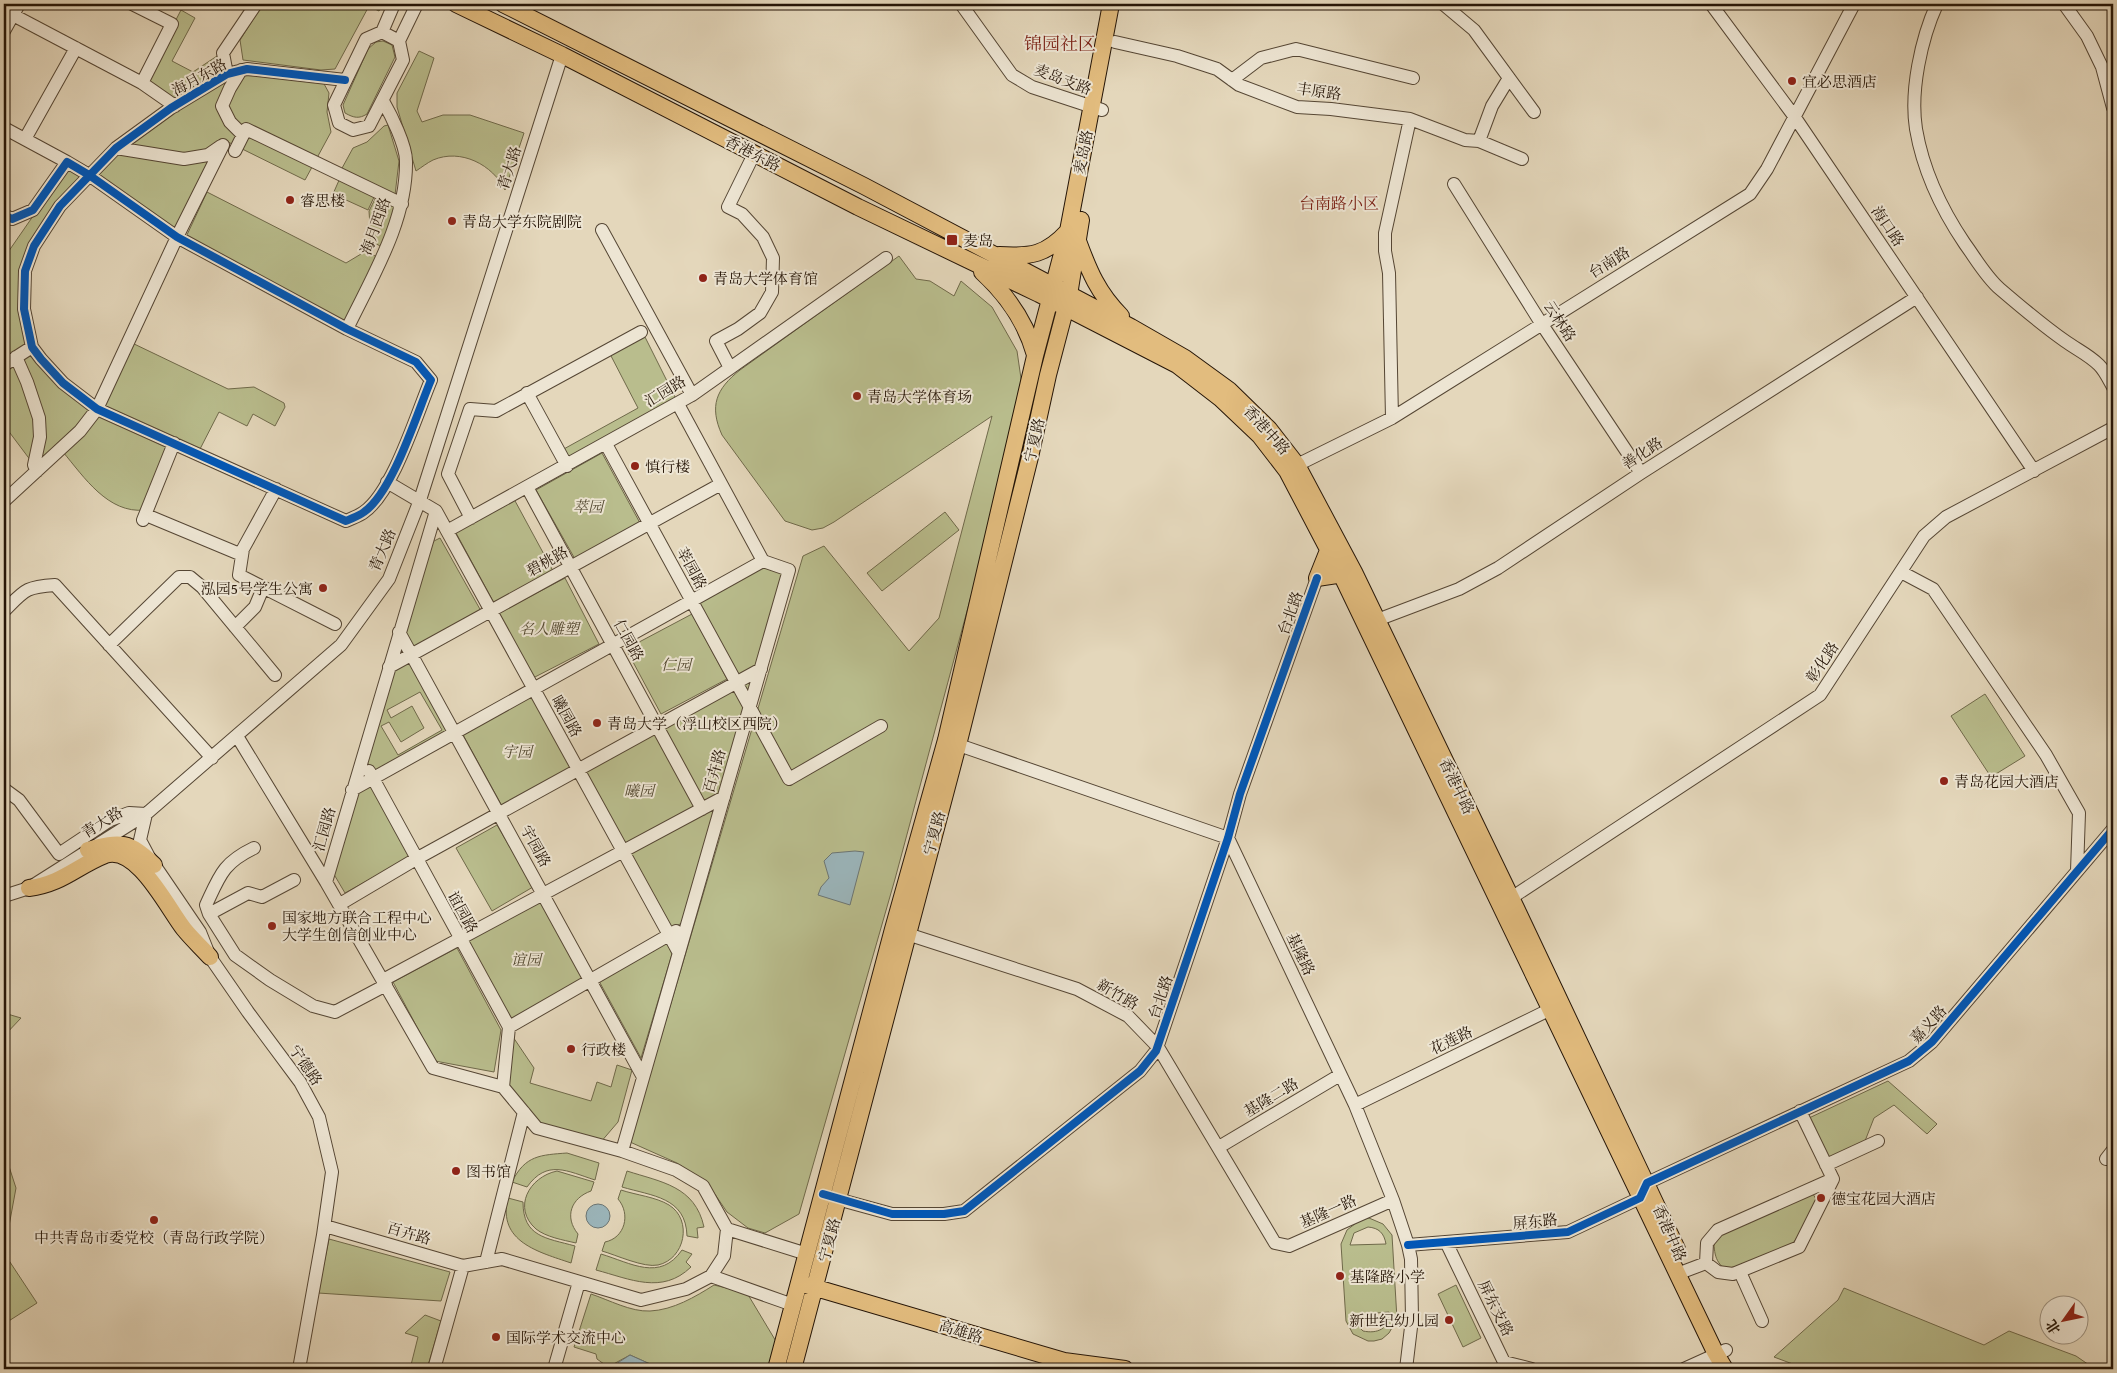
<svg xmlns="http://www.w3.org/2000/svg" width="2117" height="1373" viewBox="0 0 2117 1373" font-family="'Gentium Book Plus','Noto Serif SC',serif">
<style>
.green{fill:#b9bd8d;stroke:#6f694a;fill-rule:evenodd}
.water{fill:#9bb6bc;stroke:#6c7674}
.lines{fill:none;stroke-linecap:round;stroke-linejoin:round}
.minor-casing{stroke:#554634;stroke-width:14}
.major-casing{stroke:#251507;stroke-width:18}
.minor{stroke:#ede5d3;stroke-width:12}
.major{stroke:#e2bc7e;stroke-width:16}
.cycleway-casing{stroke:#ede5d3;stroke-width:11}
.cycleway{stroke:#0057b8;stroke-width:8}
.poi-dot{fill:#8f2418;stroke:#ede5d3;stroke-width:2}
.labels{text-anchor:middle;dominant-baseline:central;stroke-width:4;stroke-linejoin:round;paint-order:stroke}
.street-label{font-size:15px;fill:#251507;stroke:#ede5d3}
.poi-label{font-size:15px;fill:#251507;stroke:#ede5d3;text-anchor:start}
.park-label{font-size:15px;font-style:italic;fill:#51472f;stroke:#ede5d3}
.neighbourhood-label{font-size:16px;fill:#7a1f14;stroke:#ede5d3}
.quarter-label{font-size:18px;fill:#7a1f14;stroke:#ede5d3}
</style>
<rect width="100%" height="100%" fill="#e4d7bb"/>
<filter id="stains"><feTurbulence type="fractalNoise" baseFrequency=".004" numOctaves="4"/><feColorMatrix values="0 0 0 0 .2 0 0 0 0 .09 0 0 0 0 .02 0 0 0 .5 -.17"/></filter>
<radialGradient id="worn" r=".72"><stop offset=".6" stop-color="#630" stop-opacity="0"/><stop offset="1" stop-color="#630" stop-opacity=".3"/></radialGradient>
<path class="green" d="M263,4h120l-4,7 -10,-5 -34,63 -14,1 -78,-10 -3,-20z
M181,10l14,8 -23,43 21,11 27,-18 4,18 -50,30 -30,-20z
M383,41l9,4 3,12 -28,57c-8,5 -13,4 -22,-1l-2,-8 25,-56 8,-7z
M419,51l15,7 -17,53 5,11 21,-7h27l54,18 -19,57c-12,-25 -44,-42 -72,-30 -6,3 -11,7 -17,11l-19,-64v-14z
M245,73l78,9 6,11 -2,19 4,20 -26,48 -79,-39 -18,12 -23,3 -58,-11c36,-26 75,-57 118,-72z
M388,125l11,36 -4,34 -54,-25 12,-22 14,-6 17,-16z
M121,152l91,6 -37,74 -79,-57z
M67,167l17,9 -53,68 -2,101 -25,17v-104z
M340,178l35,17 -7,15 -35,-16z
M207,192l139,71 20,-12 11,6 -31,67 -160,-87z
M377,195l21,10 -16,42 -11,-6 -2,-30z
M899,256l17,23 14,2 24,15 7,-15 31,26 25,44 7,48 -129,480 -96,335 -34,19 -17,-5 -21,-16 -19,-28 -31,-21 -47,-21 173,-586 21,-10 85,105 30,-33 53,-202 -158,106 -11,6 -11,2 -27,-9 -63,-86c-13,-29 -6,-46 18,-65z
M644,335l32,64 -108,61 -6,-10 76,-42 -28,-54z
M130,342l98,47 26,-2 30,16 1,4 -10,19 -22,-12 -6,12 -28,-14 -20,39 -99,-43z
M31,351l59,58 -14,17 -42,39 -30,-40v-56z
M97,413l72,32 -24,65c-37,4 -61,-33 -82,-58z
M602,453l38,70 -65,36 -39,-69z
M514,499l39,72 -59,32 -39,-72z
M945,512l14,18 -77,61 -15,-18z
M440,538l41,73 -68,38 -10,-17 27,-89z
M764,565l23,7 -30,94 -20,12 -42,-77z
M565,578l34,66 -66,34 -34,-65z
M692,614l35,65 -66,35 -35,-65z
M411,658l40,74 -77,43 -9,-17 26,-88zM420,692l22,38 -44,25 -17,-29 8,-4 12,20 23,-14 -12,-22 -21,12 -4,-8z
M754,677l-34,118 -96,52 -42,-77z
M1985,694l40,62 -34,21 -40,-61z
M531,695l40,73 -69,38 -40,-73z
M372,784l38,73 -65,36 -13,-22 24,-78z
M717,807l-33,115 -14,7 -40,-76z
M497,825l36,62 -41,24 -36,-63z
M541,899l45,79 -74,42 -45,-79z
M667,943l5,11 -31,104 -42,-77z
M457,948l44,82 -7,42 -59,-11 -42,-79z
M4,1013l17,5 -17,18z
M511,1034l23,34 -4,15 61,18 6,-19 14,5 6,-22 15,5 -14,52 -18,21 -62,-17 -33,-40z
M1888,1081l49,43 -10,10 -33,-29 -20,13 -9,23 -36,18 -20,-41z
M4,1151l12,37 -12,65 33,50 -33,21z
M567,1153l32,10 -4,17c-28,-9 -48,-21 -68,7l-15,-5c13,-27 29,-27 55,-29z
M557,1171l37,11 -3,9c-20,7 -27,26 -13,43l-2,9c-13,-3 -30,-6 -40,-14 -24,-21 -7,-52 21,-58z
M627,1171c34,11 68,15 77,56l-7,1 1,10 -11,-2c-1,-39 -35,-40 -65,-49z
M621,1190c15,5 35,7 48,15 24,15 16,54 -11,60 -14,3 -42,-10 -56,-14l3,-9c20,-4 26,-28 13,-43z
M1813,1194l7,12 -27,37 -60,28c-16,-3 -19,-15 -19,-30l6,-7z
M508,1198l15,4c0,35 23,36 52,44l-4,17c-32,-11 -74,-21 -63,-65z
M1369,1218l14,6 9,11 5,84 -8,14 -7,6 -8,2h-6l-15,-7 -7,-13 -5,-77 6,-14 13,-10zM1368,1227c11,1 16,6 18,17l-36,1 4,-12zM1389,1312c1,17 -12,22 -26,19l-7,-7 -3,-9z
M329,1239l121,33 -9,29 -123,-8z
M682,1250l10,4 -6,8 5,5c-29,28 -61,12 -95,3l5,-16c30,9 59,28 81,-4z
M714,1285l33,8 30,50 -7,26h-51l-18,-4 -1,4h-20l-3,-2 -18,1 -29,-13 -22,12 -11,-8 -1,-5 -22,-7 17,-53c18,6 40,18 59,17 23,-1 45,-14 64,-26z
M1456,1285l25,53 -18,9 -25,-53z
M1844,1288l140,57 25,-14 67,25 19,13h-289l-32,-12 64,-57z
M425,1315l16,6 -14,48h-17l8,-32 -13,-4z"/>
<path class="water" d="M855,851l9,1 -14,53 -32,-10 3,-8 8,-9 -5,-17 8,-8z
M586 1216a12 12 0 1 1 24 0a12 12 0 1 1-24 0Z
M630,1355l29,13 18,-1 3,2h-72z"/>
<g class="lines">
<g class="minor-casing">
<path id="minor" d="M132,4l40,20 -30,59 33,23
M961,4l51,71 20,12 70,23
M1443,4l31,26 60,82
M1711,4l83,112 240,355
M1937,4c-16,35 -27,87 -21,125 7,41 26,81 49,115 11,15 21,33 35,45 21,18 42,36 65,52 11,8 24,14 34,24 6,6 10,15 14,22
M2064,4l23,32 15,31 11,41
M13,15l129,68
M4,31l15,-27
M382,32l17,9 4,19 -34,66 -16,4 -14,-7 -5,-18 32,-66z
M382,32l12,-28
M399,41l18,-37
M1115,42l62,14 40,13 22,16 58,22 34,2 79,10 55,21 14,1 43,18
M241,70l-11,18 -8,18 8,16 13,13
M227,74l-4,-21 33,-49
M1232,80l29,-22 35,-9 117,29
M4,128l63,34
M25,139l51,-91
M1479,141l13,-35 17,-28
M116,148l68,11 24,-4 13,-9
M235,151l11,-22 156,75
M1454,184l87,139 100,150
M4,215l8,4 21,-9 34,-48 22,13 88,62 170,92 69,33 15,18c-14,33 -38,112 -67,132 -5,4 -12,6 -18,9l-249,-112 -34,-26 -22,-24 -9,-12 -8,-38 1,-38 9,-25 26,-40 56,-58 55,-40 56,-34 20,-5 98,11
M602,230l90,165
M347,329c25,-52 60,-108 59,-168 0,-16 -15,-46 -23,-60
M16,357l11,25 12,36 1,19 -6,28 3,6
M4,365l28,-18
M730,368l-14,-27 22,-12 22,-16 12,-21 1,-34 -10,-21 -21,-23 -14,-7 26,-53
M527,393l40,73
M1392,418l-3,-145 -4,-22v-18l25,-114
M606,444l183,335 92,-53
M1297,465l95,-47 358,-224 17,-25 87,-165
M387,482l49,29 243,442
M527,487l175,322
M276,489l-33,60 -4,26 96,49
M4,501l76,-70 17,-22 80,-172 46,-92
M436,511l-110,371 107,186 70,19
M146,515l96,40
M471,518l-23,-44 22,-65 26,2 145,-79
M143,520l31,-77
M447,531l245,-136 194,-137
M1901,572l32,17 113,166 33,58 -2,58
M4,611c21,-21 21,-24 51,-26l157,173
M1377,620l82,-31 39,-21 143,-95 276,-176
M235,627l20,-20 8,-19
M399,632l244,445
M109,645l70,-68h11l12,10 73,88
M389,667l332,-183
M237,736l89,146
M950,742l278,96 127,267 38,95 15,45 3,14 1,60 -6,50
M369,771l140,256 -6,60
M4,789l15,11 40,54 51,-34 19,-7 17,1 -6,26 9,17 51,75 10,25 38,55 52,70 19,35 13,55 -9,63 -24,134
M352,790l411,-229
M294,880l-32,17 -14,-4 -39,21 26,41 35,25 43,26 22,6 51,-27
M4,896l25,-8 117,-74 195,-169 48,-66 31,-79 142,-445
M1505,902l315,-207 104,-159 22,-19 167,-89
M340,904l76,-45 345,-190
M209,914l-3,-9c14,-30 17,-42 48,-57
M901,932l176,57 51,27 30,31 117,196 14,3 104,-46
M383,980l341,-183
M509,1027l167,-96
M503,1087l34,41 85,23 54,19 27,16 24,43 80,25
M1355,1105l202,-99
M1219,1147l121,-72
M622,1151l167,-581 -26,-9 -85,-157
M2106,1159l7,-9
M1826,1165l52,-24
M830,1197l62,17h52l20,-3 176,-140 16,-20 72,-213 12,-44 77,-216
M325,1226l138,40 39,-7 139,41 45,-11 25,-13 82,29
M1446,1242l58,120 28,7
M1408,1245l160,-13 72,-34 7,-15 262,-122 23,-19 181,-213
M486,1262l38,-150
M1706,1263l1,-20 11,-13 115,-51
M1740,1272l22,49
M1677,1274l29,-11 12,9 15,2 66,-27 34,-68 -33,-68
M711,1276l13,-20 3,-27
M434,1369l29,-103
M554,1369l25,-87
M1684,1369l42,-19"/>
</g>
<g class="major-casing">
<path id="major" d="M456,4l106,51 296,152 181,87 138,71 44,34 39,37 27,35 54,103 374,778 10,17
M503,4l361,182 267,141 54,31 44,32 40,39 28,36 57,107 162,336 161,341
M1078,241c11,30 20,52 43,75
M999,255c32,2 47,0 69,-24
M982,272c25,23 44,50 53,83
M1331,543l-14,35 33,-5
M88,850c33,-9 41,-9 66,15
M29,888c33,-4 48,-22 76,-33 32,-11 63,54 79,74 8,10 18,19 26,28
M806,1285l258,76 61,8
M776,1369l117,-440 53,-189 89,-384 33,-125 43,-227
M793,1369l165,-624 72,-288 18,-82 21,-80 12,-75"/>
</g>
<use href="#minor" class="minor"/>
<use href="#major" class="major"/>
<g class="cycleway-casing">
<path id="cycleway" d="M4,215l8,4 21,-9 34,-48 22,13 88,62 170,92 69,33 15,18c-14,33 -38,112 -67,132 -5,4 -12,6 -18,9l-249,-112 -34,-26 -22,-24 -9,-12 -8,-38 1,-38 9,-25 26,-40 56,-58 55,-40 56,-34 20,-5 98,11
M823,1194l69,20h52l20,-3 176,-140 16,-20 72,-213 12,-44 77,-216
M1408,1245l160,-13 72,-34 7,-15 262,-122 23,-19 181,-213"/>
</g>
<use href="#cycleway" class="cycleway"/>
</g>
<g class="poi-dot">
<circle cx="1792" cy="81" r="5"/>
<circle cx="290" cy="200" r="5"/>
<circle cx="452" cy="221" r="5"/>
<rect x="946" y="234" width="12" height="12" rx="2.5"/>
<circle cx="703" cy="278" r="5"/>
<circle cx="857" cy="396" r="5"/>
<circle cx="635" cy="466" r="5"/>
<circle cx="323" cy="588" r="5"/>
<circle cx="597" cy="723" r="5"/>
<circle cx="1944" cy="781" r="5"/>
<circle cx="272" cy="926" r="5"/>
<circle cx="571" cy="1049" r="5"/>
<circle cx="456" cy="1171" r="5"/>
<circle cx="1821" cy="1198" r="5"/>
<circle cx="154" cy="1220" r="5"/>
<circle cx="1340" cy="1276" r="5"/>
<circle cx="1449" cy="1320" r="5"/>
<circle cx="496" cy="1337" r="5"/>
</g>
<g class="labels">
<g class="street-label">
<text transform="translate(199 77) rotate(-29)">海月东路</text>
<text transform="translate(1063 79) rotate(21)">麦岛支路</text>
<text transform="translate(1319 91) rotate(8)">丰原路</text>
<text transform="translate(1083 152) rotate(-79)">麦岛路</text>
<text transform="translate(753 153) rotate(27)">香港东路</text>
<text transform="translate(509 168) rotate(-72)">青大路</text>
<text transform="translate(375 226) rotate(-70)">海月西路</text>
<text transform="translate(1888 226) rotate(56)">海口路</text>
<text transform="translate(1609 262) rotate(-32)">台南路</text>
<text transform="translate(1560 321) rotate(57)">云林路</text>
<text transform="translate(665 391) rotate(-31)">汇园路</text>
<text transform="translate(1267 430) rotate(48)">香港中路</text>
<text transform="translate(1034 440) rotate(-77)">宁夏路</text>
<text transform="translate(1642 453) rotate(-33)">善化路</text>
<text transform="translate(382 550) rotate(-67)">青大路</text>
<text transform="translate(547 561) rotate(-29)">碧桃路</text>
<text transform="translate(692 568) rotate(61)">莘园路</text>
<text transform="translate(1290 613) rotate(-70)">台北路</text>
<text transform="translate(629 640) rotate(61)">仁园路</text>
<text transform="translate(1822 662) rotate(-56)">彰化路</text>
<text transform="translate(567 716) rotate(61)">曦园路</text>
<text transform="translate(714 771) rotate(-74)">百卉路</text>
<text transform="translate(1457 786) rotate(64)">香港中路</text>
<text transform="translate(102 822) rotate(-32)">青大路</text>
<text transform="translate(324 829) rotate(-74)">汇园路</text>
<text transform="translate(934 833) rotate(-75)">宁夏路</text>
<text transform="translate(536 846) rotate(61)">宇园路</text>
<text transform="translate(463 912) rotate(61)">谊园路</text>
<text transform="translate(1301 954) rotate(65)">基隆路</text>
<text transform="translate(1118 994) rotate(30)">新竹路</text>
<text transform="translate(1160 997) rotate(-71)">台北路</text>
<text transform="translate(1928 1024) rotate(-47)">嘉义路</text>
<text transform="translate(1451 1040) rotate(-26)">花莲路</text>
<text transform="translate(306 1065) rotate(56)">宁德路</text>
<text transform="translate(1271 1097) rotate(-31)">基隆二路</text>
<text transform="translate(1328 1211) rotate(-24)">基隆一路</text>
<text transform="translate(1535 1221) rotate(-5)">屏东路</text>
<text transform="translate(409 1233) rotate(16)">百卉路</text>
<text transform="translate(1670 1233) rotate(66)">香港中路</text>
<text transform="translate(829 1240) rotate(-75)">宁夏路</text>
<text transform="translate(1496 1308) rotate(64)">屏东支路</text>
<text transform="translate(961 1331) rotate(17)">高雄路</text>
</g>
<g class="poi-label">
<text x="1802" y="81">宜必思酒店</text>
<text x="300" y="200">睿思楼</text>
<text x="462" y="221">青岛大学东院剧院</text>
<text x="963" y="240">麦岛</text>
<text x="713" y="278">青岛大学体育馆</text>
<text x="867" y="396">青岛大学体育场</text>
<text x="645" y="466">慎行楼</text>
<text x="313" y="588" text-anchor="end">泓园5号学生公寓</text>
<text x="607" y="723">青岛大学（浮山校区西院）</text>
<text x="1954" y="781">青岛花园大酒店</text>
<text x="282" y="917">国家地方联合工程中心<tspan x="282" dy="17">大学生创信创业中心</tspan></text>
<text x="581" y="1049">行政楼</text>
<text x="466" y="1171">图书馆</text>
<text x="1831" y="1198">德宝花园大酒店</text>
<text x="154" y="1237" text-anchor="middle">中共青岛市委党校（青岛行政学院）</text>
<text x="1350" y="1276">基隆路小学</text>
<text x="1439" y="1320" text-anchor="end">新世纪幼儿园</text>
<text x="506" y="1337">国际学术交流中心</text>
</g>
<g class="park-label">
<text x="588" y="506">萃园</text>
<text x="549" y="628">名人雕塑</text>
<text x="676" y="664">仁园</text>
<text x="517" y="751">宇园</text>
<text x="639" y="790">曦园</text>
<text x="526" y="959">谊园</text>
</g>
<g class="neighbourhood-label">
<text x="1339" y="203">台南路小区</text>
</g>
<g class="quarter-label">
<text x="1060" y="43">锦园社区</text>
</g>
</g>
<rect width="2117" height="1373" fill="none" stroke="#e4d7bb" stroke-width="20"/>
<rect x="5" y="5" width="2107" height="1363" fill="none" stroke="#251507" stroke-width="2.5"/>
<rect x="10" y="10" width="2097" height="1353" fill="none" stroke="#251507"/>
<g transform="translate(2064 1320) rotate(237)"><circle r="24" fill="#ede5d3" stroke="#9d9281"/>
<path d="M0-4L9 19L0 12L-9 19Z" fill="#8f2418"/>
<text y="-8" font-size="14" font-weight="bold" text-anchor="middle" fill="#251507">北</text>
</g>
<rect width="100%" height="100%" filter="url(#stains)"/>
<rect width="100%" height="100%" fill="url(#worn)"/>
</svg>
